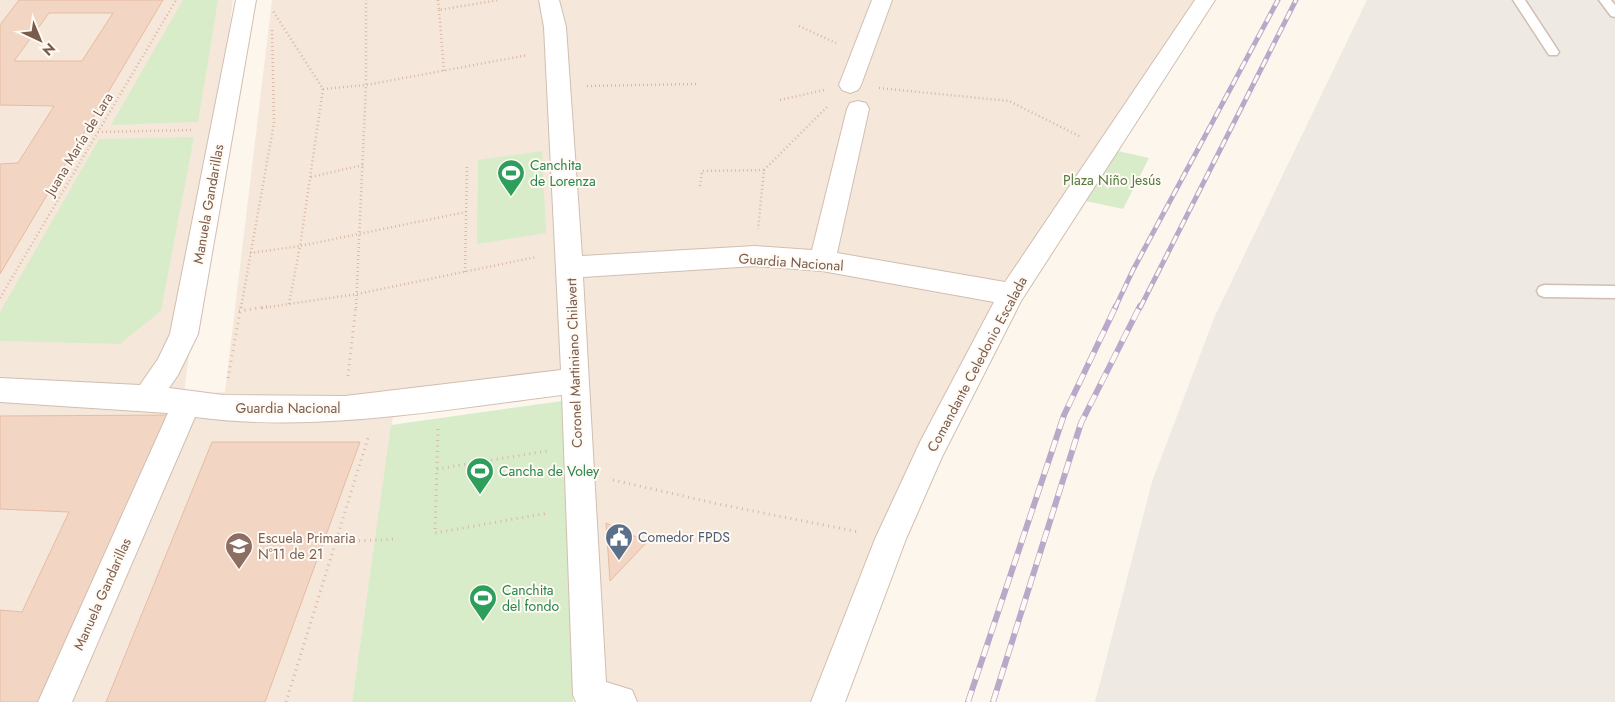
<svg xmlns="http://www.w3.org/2000/svg" width="1615" height="702" viewBox="0 0 1615 702" font-family="Jost,sans-serif">
<style>
.residential{fill:#f5e8da}
.industrial{fill:#efe9e4}
.green{fill:#d8ecc9}
.building{fill:#f3d5c3;stroke:#e6bba3;fill-rule:evenodd}
.lines{fill:none;stroke-linecap:round;stroke-linejoin:round}
.service-casing{stroke:#d1beb0;stroke-width:3}
.minor-casing{stroke:#d1beb0;stroke-width:2}
.path-far1{stroke:#d9b8a5;stroke-width:2.5;stroke-dasharray:1 3;stroke-linecap:butt}
.path{stroke:#d9b8a5;stroke-width:3;stroke-dasharray:1 4.5;stroke-linecap:butt}
.service{fill:#fff;fill-rule:evenodd}
.minor{fill:#fff;fill-rule:evenodd}
.rail-far1-casing{stroke:#b9a8c9;stroke-width:5}
.rail-casing{stroke:#b9a8c9;stroke-width:6}
.rail-far1{stroke:#fffaf3;stroke-width:3;stroke-dasharray:9;stroke-linecap:butt}
.rail{stroke:#fffaf3;stroke-width:4.5;stroke-dasharray:12;stroke-linecap:butt}
.labels{text-anchor:middle;dominant-baseline:central;stroke-width:4;stroke-linejoin:round;paint-order:stroke}
.street-label{font-size:14px;fill:#7a5c4d;stroke:#fffaf3}
.leisure-label{font-size:14px;fill:#27864d;stroke:#fffaf3;text-anchor:start}
.park-label{font-size:14px;fill:#537a41;stroke:#fffaf3}
.service-label{font-size:14px;fill:#4e5e75;stroke:#fffaf3;text-anchor:start}
.education-label{font-size:14px;fill:#785e54;stroke:#fffaf3;text-anchor:start}
</style>
<rect width="100%" height="100%" fill="#fdf6ec"/>
<path class="residential" d="M0,0h233l-49,395 41,-3 47,-392h933l-194,294 -183,408h-208l-30,-7 -16,-314 -178,14 -44,307h-352z"/>
<path class="industrial" d="M1367,0h248v702h-520l57,-220 62,-164z"/>
<path class="green" d="M183,0h35l-20,122 -87,3z
M194,137l-33,174 -41,33 -120,-3v-29l99,-173z
M1105,148l44,10 -26,51 -51,-11z
M542,151l4,82 -69,11 1,-84z
M562,401l11,301h-221l39,-277z"/>
<path class="building" d="M19,0h144l-163,274v-110l18,-1 36,-57 -54,-1v-80zM49,13h64l-31,48h-68z
M173,415l-126,287h-47v-92l22,2 47,-100 -69,-3v-93z
M212,442h148l-95,260h-159z
M606,523l41,19 -37,39z"/>
<g class="lines">
<g class="service-casing">
<path id="service" d="M1513,0h12l34,52 -2,3h-8z
M1599,0h12l4,5v12l-4,-1z
M1544,285l71,1v12l-71,-1 -5,-2 -2,-4 2,-4z"/>
</g>
<g class="minor-casing">
<path id="minor" d="M236,0h20l-58,334 -20,41 -9,13 54,7 122,1 216,-26 -17,-343 -5,-27h20l7,27 16,229 173,-10 57,4 35,-141 3,-6 8,-2 8,2 3,6 -32,144 168,29 190,-282h20l-194,301 -79,156 -36,82 -61,163h-34l64,-163 45,-97 74,-140 -172,-31 -67,-5 -172,11 23,405 26,8 5,12h-61l-3,-7 -11,-300c-121,15 -245,38 -367,22l-123,285h-34l130,-289 -168,-11v-24l140,7 18,-26 12,-25z
M872,0h20l-31,85 -3,5 -8,3 -8,-3 -3,-5z"/>
</g>
<path class="path-far1" d="M438,0l1,10 59,-10
M439,10l5,61
M799,26l37,17
M587,86l109,-2
M879,88l130,13 72,36
M323,89l43,-4v-85
M780,100l44,-10
M98,132l94,-2
M764,170l64,-64
M311,177l52,-12
M700,186l2,-15 62,-1 -6,59
M250,253l50,-7 23,-157 -50,-78
M465,272l2,-105
M0,298l176,-298
M289,304l11,-58 166,-34
M241,308l33,-185 -2,-95
M262,308l95,-14 179,-37
M356,308l10,-223 162,-30"/>
<path class="path" d="M239,311l32,-5
M348,376l8,-70
M228,378l13,-72
M438,429l-3,104 113,-20
M437,469l110,-18
M613,480l105,24 141,28
M337,542l58,-3
M286,702l82,-264"/>
<use href="#service" class="service"/>
<use href="#minor" class="minor"/>
<g class="rail-far1-casing">
<path id="rail-far1" d="M1115,308l18,-38 145,-270
M1140,308l156,-308"/>
</g>
<g class="rail-casing">
<path id="rail" d="M968,702l96,-287 52,-109
M993,702l88,-279 59,-117"/>
</g>
<use href="#rail-far1" class="rail-far1"/>
<use href="#rail" class="rail"/>
</g>
<defs>
<g id="stadium-pin" transform="scale(1.4375)"><path d="M0 17L-7.5 6A9.5 9.5 0 1 1 7.5 6Z" fill="#2e9e5b" stroke="#fffaf3"/><path d="M0-5a6.5 5 0 1 0 0 10a6.5 5 0 1 0 0-10ZM-3.5-1.8h7v3.6h-7Z" fill="#fff"/></g>
<g id="civic-pin" transform="scale(1.4375)"><path d="M0 17L-7.5 6A9.5 9.5 0 1 1 7.5 6Z" fill="#5c6f8a" stroke="#fffaf3"/><path d="M-.6-6.5H3V-4.5H.6V-3L4-1V1h2V6H-6V1h2V-1L-.6-3ZM-1.2 2.5V6h2.4V2.5Z" fill="#fff"/></g>
<g id="school-pin" transform="scale(1.4375)"><path d="M0 17L-7.5 6A9.5 9.5 0 1 1 7.5 6Z" fill="#8d6e63" stroke="#fffaf3"/><path d="M0-5L7-2L0 1L-7-2ZM-4 1L0 2.5L4 1V4Q0 6-4 4Z" fill="#fff"/></g>
</defs>
<g fill-rule="evenodd">
<use href="#stadium-pin" x="511" y="173"/>
<use href="#stadium-pin" x="480" y="471"/>
<use href="#civic-pin" x="619" y="537"/>
<use href="#school-pin" x="239" y="546"/>
<use href="#stadium-pin" x="483" y="598"/>
</g>
<g class="labels">
<g class="street-label">
<text transform="translate(79 144) rotate(-59)">Juana María de Lara</text>
<text transform="translate(208 204) rotate(-80)">Manuela Gandarillas</text>
<text transform="translate(791 262) rotate(4)">Guardia Nacional</text>
<text transform="translate(574 363) rotate(-92)">Coronel Martiniano Chilavert</text>
<text transform="translate(977 364) rotate(-62)">Comandante Celedonio Escalada</text>
<text x="288" y="408">Guardia Nacional</text>
<text transform="translate(102 594) rotate(-66)">Manuela Gandarillas</text>
</g>
<g class="leisure-label">
<text x="530" y="165">Canchita<tspan x="530" dy="16">de Lorenza</tspan></text>
<text x="499" y="471">Cancha de Voley</text>
<text x="502" y="590">Canchita<tspan x="502" dy="16">del fondo</tspan></text>
</g>
<g class="park-label">
<text x="1112" y="180">Plaza Niño Jesús</text>
</g>
<g class="service-label">
<text x="638" y="537">Comedor FPDS</text>
</g>
<g class="education-label">
<text x="258" y="538">Escuela Primaria<tspan x="258" dy="16">N°11 de 21</tspan></text>
</g>
</g>
<g transform="translate(40 40) rotate(136)" stroke="#fffaf3" stroke-width="4" paint-order="stroke">
<path d="M0-4L9 19L0 12L-9 19Z" fill="#7a5c4d"/>
<text y="-8" font-size="14" font-weight="bold" text-anchor="middle" fill="#7a5c4d">N</text>
</g>
</svg>
